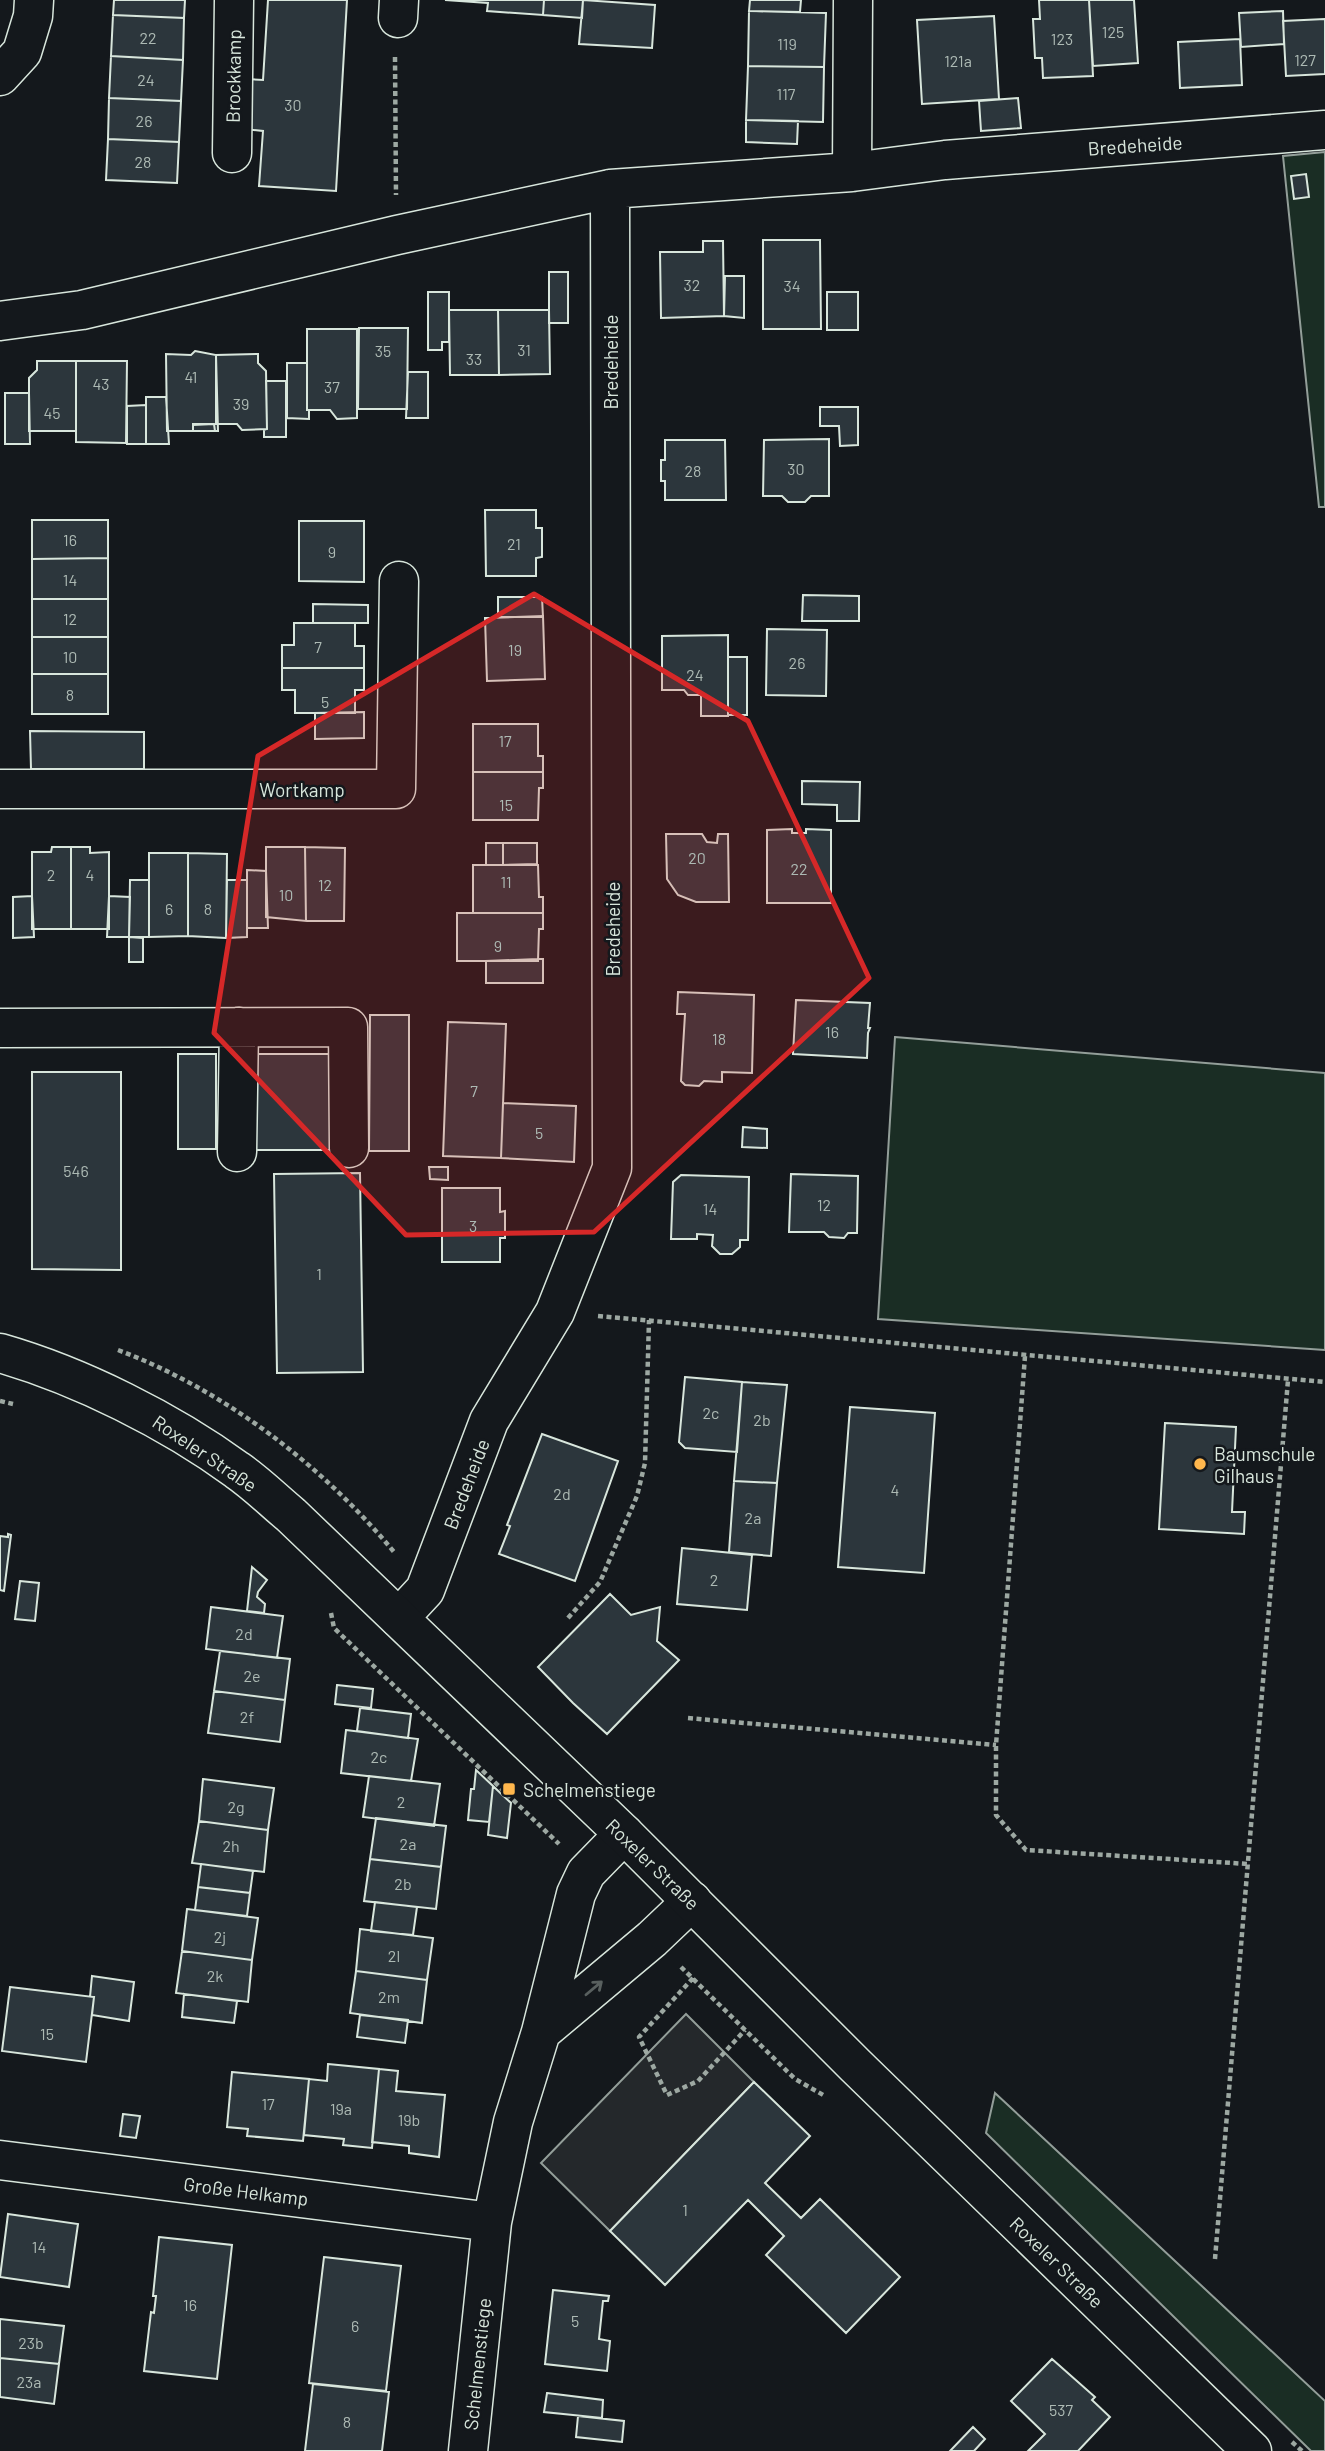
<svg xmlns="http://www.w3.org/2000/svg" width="1325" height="2451" viewBox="0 0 1325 2451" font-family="Barlow,sans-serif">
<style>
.green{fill:#1a2d24;stroke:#939e99;stroke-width:2}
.parking{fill:#24282b;stroke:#939e99;stroke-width:2}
.building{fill:#2c363c;stroke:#d8e6dc;stroke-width:2}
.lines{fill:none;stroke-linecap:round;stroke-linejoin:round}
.minor-casing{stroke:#d8e6dc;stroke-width:41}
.major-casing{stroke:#d8e6dc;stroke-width:41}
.path{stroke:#9da8a2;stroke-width:4.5;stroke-dasharray:5 3.5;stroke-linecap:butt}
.minor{stroke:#14181c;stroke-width:38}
.major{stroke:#14181c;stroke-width:38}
.oneway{stroke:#59605f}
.marked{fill:#d62828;fill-opacity:0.2;stroke:#d62828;stroke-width:5;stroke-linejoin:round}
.poi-dot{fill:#ffb74d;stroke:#14181c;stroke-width:2.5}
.labels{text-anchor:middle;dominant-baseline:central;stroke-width:5;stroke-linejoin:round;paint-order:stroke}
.number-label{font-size:16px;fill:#adbab4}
.street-label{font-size:19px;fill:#d8e6dc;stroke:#14181c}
.poi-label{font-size:19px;fill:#d8e6dc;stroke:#14181c;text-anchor:start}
</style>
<rect width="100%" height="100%" fill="#14181c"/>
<path class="green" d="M1325,152v355h-6l-36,-351z
M895,1037l430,36v277l-447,-31z
M995,2093l330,308v50h-14l-325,-318z"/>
<path class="parking" d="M686,2014l68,68 -144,149 -69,-68z"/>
<path class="building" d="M114,0h71l-1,18 -71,-3z
M268,0h79l-11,191 -77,-5 4,-55 -20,-2 2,-50 18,1z
M445,0h99l-1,15 -56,-4 1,-8z
M544,0h39l-1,18 -39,-3z
M583,0l72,5 -3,43 -73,-4z
M750,0h51l-1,12 -51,-1z
M1039,0h50l4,76 -50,2 -1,-20h-7l-2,-39h7z
M1089,0h45l4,63 -45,3z
M749,11l77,2 -2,54 -76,-1z
M1283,11l1,33 -43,3 -2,-34z
M113,15l71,3 -1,42 -72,-4z
M994,16l5,83 -77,5 -5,-84z
M1325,19v55l-39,2 -3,-55z
M1240,39l2,46 -62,3 -2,-46z
M111,56l72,4 -2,41 -72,-3z
M748,66l76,1 -1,55 -77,-2z
M109,98l72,3 -2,41 -71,-3z
M1018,98l3,30 -40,3 -2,-30z
M746,120l52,1 -1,23 -51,-2z
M108,139l71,3 -2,41 -71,-3z
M1306,174l3,23 -15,2 -3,-23z
M763,240h57l1,89h-58z
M703,241h20l1,75 -63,2 -1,-66h43z
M549,272h19v51h-19z
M725,276h19v42l-20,-2z
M428,292h21v50h-7v8h-14z
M827,292h31v38h-31z
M449,310h49l1,65h-49z
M498,310h51l1,64 -51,1z
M359,328h49l-1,81h-49z
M307,329h50v89l-20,1 -7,-9h-23z
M195,351l21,4 2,76h-3l-1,-7h-21v7h-26l-1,-77 25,1z
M258,354v9l8,8 1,58 -25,1 -5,-6h-21v-69z
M37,361h39v70h-47v-53l8,-8z
M76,361h51l-1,82 -50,-1z
M287,363h20v47h2v9l-22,-1z
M408,372h20v46h-22z
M266,381h20v56h-22v-7l3,-1z
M5,393h24l1,51h-25z
M146,397h20l3,47h-23z
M146,405v39h-19v-38z
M820,407h38v38l-18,1 -1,-20h-19z
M214,424l1,7h-22v-6z
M829,439v57h-18l-6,6h-17l-6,-6h-19l1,-56z
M665,440h60l1,60h-61v-19h-4v-21h4z
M485,510h51v18h6v29l-6,1v18h-50z
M32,520h76v38l-76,1z
M299,521h65v61l-65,-1z
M108,558v41h-76v-40z
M803,595l56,1v25h-57z
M498,597h44l1,20h-45z
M32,599h76v38h-76z
M313,604l55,1v18h-55z
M543,616l2,63 -58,2 -2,-63z
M294,623h61v23h9v22h-82v-23h12z
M767,629l60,1 -1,66 -60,-1z
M728,635v81h-27v-21h-13l-4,-5h-22v-54z
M32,637h76v37h-76z
M728,657h19v58h-19z
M282,668h82v22h-9v23h-60v-23h-13z
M32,674h76v40h-76z
M364,712v26l-49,1v-26z
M473,724h65v32h5v16h-70z
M30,731l114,1v37h-113z
M473,772h70v16h-4l-1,32h-65z
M802,781l58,1 -1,39h-22v-16l-35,-1z
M792,829v4h14v-4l25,1v73h-64v-73z
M666,834h36l5,8 10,1 1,-9h10l1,68h-33l-18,-7 -11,-16z
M486,843h17v22h-17z
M503,843h34v21l-34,1z
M52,847h19v82h-39v-77h19z
M71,847h19v6l19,-1v77h-38z
M266,847h39l1,74 -40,-4z
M305,847l40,1 -1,73h-38z
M149,853h39v83l-39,1z
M188,853l39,1 -1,84 -38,-2z
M473,865h65l1,32h4v16h-70z
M247,870l19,1 2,57h-21z
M130,880h19v57h-20z
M227,880h20v57l-21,1z
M32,896l2,41 -21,1v-41z
M109,896l21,1 -1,40h-22z
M457,913h86v16h-4l-1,32h-81z
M129,937l14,1v24h-14z
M538,959h5v24h-57v-22z
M678,992l76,3 -2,78 -30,-1v10l-18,-1 -5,5 -14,-1 -4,-4 4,-67h-8z
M796,1000l74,3 -2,25h2l-2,5 -1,25 -74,-4z
M370,1015h39v136h-40z
M448,1022l58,2 -5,134 -58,-2z
M178,1054h38v95h-38z
M254,1054h77v96h-77z
M32,1072h89v198l-89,-1z
M503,1103l73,3 -2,56 -73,-4z
M743,1127l24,2v19l-25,-1z
M429,1167h19v13l-18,-1z
M360,1173l3,199 -86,1 -3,-199z
M791,1174l67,2 -1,57h-9l-4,5 -15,-1 -5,-5h-35z
M681,1175l68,2 -1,63h-8v7l-8,7h-12l-8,-8 1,-11 -16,-1v5h-26l2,-57z
M442,1188h58v24l5,-1v27h-5v24h-58z
M685,1377l57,5 -5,70 -52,-4 -6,-6z
M742,1382l45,3 -10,98 -43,-2z
M850,1407l85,6 -11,160 -86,-6z
M1165,1423l71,4 -4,85h13l-1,22 -85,-5z
M542,1434l76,27 -43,120 -76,-27 11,-28 -3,-1z
M734,1481l43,2 -6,73 -42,-4z
M8,1534l3,1 -7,56 -4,-1v-54l8,1z
M682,1548l70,7 -5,55 -70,-6z
M252,1567l15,13 -9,12 -1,5 8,7 -1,9 -17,-2z
M20,1581l19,2 -4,38 -20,-2z
M610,1594l21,21 29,-8 -3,34 22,19 -72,74 -34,-31 -35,-36z
M211,1607l72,9 -6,42 -71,-9z
M220,1651l70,8 -5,41 -71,-9z
M337,1685l36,4 -2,19 -36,-4z
M214,1691l71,9 -5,42 -72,-9z
M360,1708l51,6 -3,24 -51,-7z
M346,1730l72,9 -7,42 -70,-8z
M476,1770l17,16 -4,36 -21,-2 3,-31h3z
M369,1776l71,8 -6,42 -71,-9z
M203,1779l71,9 -6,42 -69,-9z
M493,1786l18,17 -4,35 -19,-3z
M376,1818l70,8 -5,41 -71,-8z
M199,1821l69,9 -4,42 -72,-9z
M370,1859l71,8 -5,42 -72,-8z
M201,1864l52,7 -3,22 -52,-6z
M198,1887l52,6 -3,23 -52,-6z
M375,1902l42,5 -4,28 -42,-4z
M187,1909l71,9 -6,42 -70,-9z
M360,1929l73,9 -6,42 -71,-9z
M182,1951l70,9 -4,42 -72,-9z
M356,1971l71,9 -5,43 -72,-10z
M92,1976l42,6 -5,39 -37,-6 2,-18h-4z
M10,1987l84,10 -8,65 -84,-11z
M184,1994l53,7 -3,22 -52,-6z
M360,2015l48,5 -3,23 -48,-6z
M328,2064l51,5 -7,79 -29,-3 1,-6 -40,-4 5,-56 18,2z
M379,2069l19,2 -2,20 49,4 -6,62 -30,-4v-7l-37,-4z
M232,2072l77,7 -6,62 -56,-5 1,-7 -21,-2z
M754,2082l56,54 -45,47 36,35 19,-19 80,78 -54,56 -80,-78 18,-19 -36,-36 -83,85 -55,-54z
M123,2114l17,2 -4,22 -16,-2z
M8,2214l70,10 -9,63 -69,-10z
M159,2237l73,8 -15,134 -73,-8 7,-59 3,1 2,-17h-3z
M324,2257l77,9 -15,125 -77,-8z
M553,2290l56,6 -1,5h-5l-4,38 11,2 -3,30 -62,-7z
M0,2319l64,7 -5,38 -59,-6z
M0,2358l59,6 -5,40 -54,-7z
M1052,2359l43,38 -3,3 18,17 -32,34h-50l17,-17 -34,-33z
M313,2384l76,8 -7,59h-77z
M547,2393l56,7 -1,18 -58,-6z
M578,2416l46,5 -2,21 -46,-5z
M973,2427l12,12 -11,12h-24z"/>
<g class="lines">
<g class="minor-casing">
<path id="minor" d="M398,18l1,-18
M0,76l22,-24 11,-36 1,-16
M232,153l2,-153
M852,172l1,-172
M0,321l82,-11 315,-75 213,-46 242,-17 93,-12 380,-30
M0,789h396l3,-208
M0,1028l348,-1 1,121
M237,1152l2,-125
M399,1618l26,-28 64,-169 66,-109 57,-144 -2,-979
M541,2032l111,-93 40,-38
M0,2160l492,62
M468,2451l24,-229 21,-100 28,-90 35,-138 10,-21 38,-39"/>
</g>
<g class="major-casing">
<path id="major" d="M0,1353c80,23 170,68 237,117 19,13 36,30 54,45l333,319 232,232 396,385"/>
</g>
<path class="path" d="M395,57l1,138
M598,1316l727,66
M118,1350c106,40 204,115 276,202
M1025,1356l-29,389v70l30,35 222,14
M0,1401l13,3
M331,1613l3,15 225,216
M568,1618l32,-36 37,-86 8,-33 4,-143
M688,1718l308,27
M681,1967l114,112 30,17
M693,1978l-54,59 28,58 31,-14 47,-51
M1215,2259l73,-879
M1292,2442l10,9"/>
<use href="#minor" class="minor"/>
<use href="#major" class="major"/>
</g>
<defs><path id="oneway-shaft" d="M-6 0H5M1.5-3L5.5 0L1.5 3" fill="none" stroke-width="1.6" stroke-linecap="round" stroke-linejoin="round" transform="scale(1.75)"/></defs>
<use class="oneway" href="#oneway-shaft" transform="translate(594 1988) rotate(-40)"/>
<path class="marked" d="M534,594l214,127 121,257 -275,254 -188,3 -192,-202 44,-277z"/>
<g class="poi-dot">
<circle cx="1200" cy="1464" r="7"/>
<rect x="502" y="1782" width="14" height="14" rx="3.5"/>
</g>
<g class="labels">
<g class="number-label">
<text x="1113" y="31">125</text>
<text x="148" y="37">22</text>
<text x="1062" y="38">123</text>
<text x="787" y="43">119</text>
<text x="1305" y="59">127</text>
<text x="958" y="60">121a</text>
<text x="146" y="79">24</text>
<text x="786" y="93">117</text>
<text x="293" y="104">30</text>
<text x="144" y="120">26</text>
<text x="143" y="161">28</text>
<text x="692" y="284">32</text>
<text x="792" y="285">34</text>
<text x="524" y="349">31</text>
<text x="383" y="350">35</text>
<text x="474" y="358">33</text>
<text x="191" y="376">41</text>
<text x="101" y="383">43</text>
<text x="332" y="386">37</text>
<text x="241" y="403">39</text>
<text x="52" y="412">45</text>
<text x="796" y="468">30</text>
<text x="693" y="470">28</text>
<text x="70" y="539">16</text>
<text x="514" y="543">21</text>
<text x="332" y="551">9</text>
<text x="70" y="579">14</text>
<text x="70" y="618">12</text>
<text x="318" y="646">7</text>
<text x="515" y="649">19</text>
<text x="70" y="656">10</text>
<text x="797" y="662">26</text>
<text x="695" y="674">24</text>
<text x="70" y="694">8</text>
<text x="325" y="701">5</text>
<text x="505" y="740">17</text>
<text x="506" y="804">15</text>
<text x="697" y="857">20</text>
<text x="799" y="868">22</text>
<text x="51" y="874">2</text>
<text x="90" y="874">4</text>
<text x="506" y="881">11</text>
<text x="325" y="884">12</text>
<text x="286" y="894">10</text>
<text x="169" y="908">6</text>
<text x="208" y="908">8</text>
<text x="498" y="945">9</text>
<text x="832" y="1031">16</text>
<text x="719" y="1038">18</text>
<text x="474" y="1090">7</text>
<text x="539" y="1132">5</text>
<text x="76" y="1170">546</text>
<text x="824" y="1204">12</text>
<text x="710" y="1208">14</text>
<text x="473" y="1225">3</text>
<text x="319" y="1273">1</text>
<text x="711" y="1412">2c</text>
<text x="762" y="1419">2b</text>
<text x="895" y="1489">4</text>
<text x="562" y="1493">2d</text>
<text x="753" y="1517">2a</text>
<text x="714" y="1579">2</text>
<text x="244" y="1633">2d</text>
<text x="252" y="1675">2e</text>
<text x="247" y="1716">2f</text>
<text x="379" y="1756">2c</text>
<text x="401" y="1801">2</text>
<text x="236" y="1806">2g</text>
<text x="408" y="1843">2a</text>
<text x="231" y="1845">2h</text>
<text x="403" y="1883">2b</text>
<text x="220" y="1936">2j</text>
<text x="394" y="1955">2l</text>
<text x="215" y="1975">2k</text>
<text x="389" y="1996">2m</text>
<text x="47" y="2033">15</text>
<text x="268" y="2103">17</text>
<text x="341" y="2108">19a</text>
<text x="409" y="2119">19b</text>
<text x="685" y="2209">1</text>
<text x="39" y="2246">14</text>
<text x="190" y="2304">16</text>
<text x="575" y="2320">5</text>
<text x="355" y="2325">6</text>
<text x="31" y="2342">23b</text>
<text x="29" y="2381">23a</text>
<text x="1061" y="2409">537</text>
<text x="347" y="2421">8</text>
</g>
<g class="street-label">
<text transform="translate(233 76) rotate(-89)">Brockkamp</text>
<text transform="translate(1135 145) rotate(-4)">Bredeheide</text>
<text transform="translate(610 362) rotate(-90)">Bredeheide</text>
<text x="302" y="789">Wortkamp</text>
<text transform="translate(612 929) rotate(-90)">Bredeheide</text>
<text transform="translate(205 1453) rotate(34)">Roxeler Straße</text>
<text transform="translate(466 1484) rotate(-69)">Bredeheide</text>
<text transform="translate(653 1864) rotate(44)">Roxeler Straße</text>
<text transform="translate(246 2191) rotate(7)">Große Helkamp</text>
<text transform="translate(1057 2262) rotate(44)">Roxeler Straße</text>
<text transform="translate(477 2364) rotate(-84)">Schelmenstiege</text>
</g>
<g class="poi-label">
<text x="1214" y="1453">Baumschule<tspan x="1214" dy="22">Gilhaus</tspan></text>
<text x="523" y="1789">Schelmenstiege</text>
</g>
</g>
</svg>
